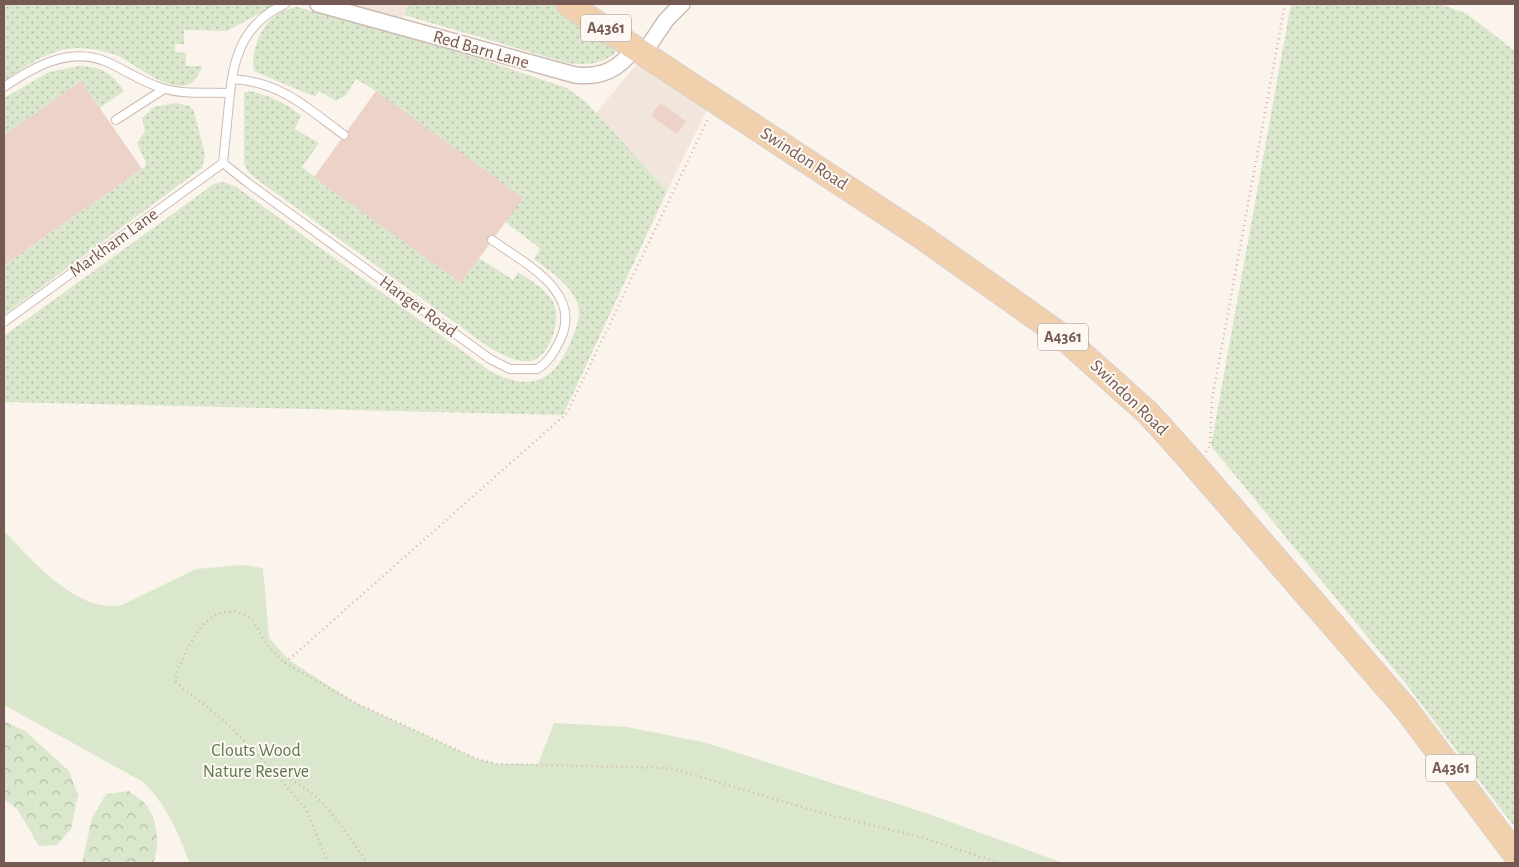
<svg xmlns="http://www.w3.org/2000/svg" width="1519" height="867" viewBox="0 0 1519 867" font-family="'Alegreya Sans',sans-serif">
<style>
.residential{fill:#f2e5dc}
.grass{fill:url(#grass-dots)}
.forest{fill:url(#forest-crowns)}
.park{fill:#dae7cc}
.building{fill:#edd2c8}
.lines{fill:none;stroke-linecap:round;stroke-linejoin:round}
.service-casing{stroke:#ccbcb3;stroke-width:10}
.minor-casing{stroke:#ccbcb3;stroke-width:18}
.primary-casing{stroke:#d8d1cf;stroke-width:26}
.path{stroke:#d2b5aa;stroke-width:2.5;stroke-dasharray:1 4;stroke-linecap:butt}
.service{stroke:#fff;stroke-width:8}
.minor{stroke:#fff;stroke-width:15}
.primary{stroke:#f1d0ae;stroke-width:24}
.labels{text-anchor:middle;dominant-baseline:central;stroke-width:4;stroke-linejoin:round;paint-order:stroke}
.shield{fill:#fdf8f3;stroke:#9d8982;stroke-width:1}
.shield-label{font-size:16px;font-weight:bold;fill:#745a52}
.street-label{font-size:18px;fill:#745a52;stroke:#fdf8f3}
.park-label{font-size:18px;fill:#5e784b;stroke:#fdf8f3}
</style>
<defs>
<pattern id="grass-dots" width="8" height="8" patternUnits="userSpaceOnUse" patternTransform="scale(1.25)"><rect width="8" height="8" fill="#dae7cc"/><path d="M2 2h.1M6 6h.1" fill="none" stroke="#b5bea8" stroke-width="1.8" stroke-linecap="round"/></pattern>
<pattern id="forest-crowns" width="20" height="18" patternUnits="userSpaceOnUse" patternTransform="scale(1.25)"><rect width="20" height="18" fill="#dae7cc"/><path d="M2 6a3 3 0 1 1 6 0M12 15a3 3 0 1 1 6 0" fill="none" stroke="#b5bea8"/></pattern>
</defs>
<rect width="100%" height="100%" fill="#fbf4ed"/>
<path class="residential" d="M347,4h62l-7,16z
M637,64l71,44 -41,83 -71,-78z"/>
<path class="grass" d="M4,4h270l-4,4 -43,23 -43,-1v14h-9v8l11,1v13h16c-13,46 -64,-1 -84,-10 -10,-4 -26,-8 -38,-8 -28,-1 -54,18 -76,33z
M409,4h145l61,40v9c-14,12 -29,12 -47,10l-164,-48z
M1291,4h149l27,10 48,37v769l-2,5 -107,-141 -195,-238z
M297,7l175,49 95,32 20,15 80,88 -104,224 -559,-13v-66l210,-152 9,-2 12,4 255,185c42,22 66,10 82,-33 5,-12 10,-23 5,-36 -8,-19 -28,-31 -43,-43l6,-11 -35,-26 -129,-131 -20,-12 -10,16 -10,6 -17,-10 -4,6 -61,-26c-4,-21 8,-49 27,-59 5,-3 11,-4 16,-5z
M80,66c22,1 32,7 44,25l-24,17 -19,-27 -77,54v-37l45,-26z
M249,91c18,4 39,12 52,25l-6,13 24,14 -17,24 159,116 18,-25 34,22 5,-8c13,9 27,16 35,30 9,15 -2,51 -19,58 -13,5 -33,-6 -44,-12l-235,-170 -8,-8 -3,-7v-70z
M176,103l14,3 4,5 11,44 -3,13 -198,147v-50l141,-98 1,-4 -9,-20 8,-12 -3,-13 12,-11z"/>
<path class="forest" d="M4,721l21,10 44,40 9,24 -7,34 -14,16 -18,1 -21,-36 -14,-11z
M129,791c6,5 17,11 20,18 9,16 11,38 4,54h-71l10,-45 14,-24z"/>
<path class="park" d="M4,531c29,30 73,83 118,74l74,-36 46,-4 21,3 6,70 20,22 65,42 123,57 21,5h40l16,-41 73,4 80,16 222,71 134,49h-873c-12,-30 -23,-58 -47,-81l-139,-77z"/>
<path class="building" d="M81,81l61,88 -138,96v-130z
M376,91l147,107 -62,85 -147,-106z
M660,103l26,18 -9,13 -26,-18z"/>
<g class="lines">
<g class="service-casing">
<path id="service" d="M232,79c49,3 74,28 112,56
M4,87c29,-20 66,-41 103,-25 18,8 35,20 55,26 21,7 46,4 68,5 4,-40 16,-71 55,-89
M116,120l48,-31
M223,163l25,20 242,176 20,10h27c12,-7 17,-17 23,-29 24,-48 -36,-77 -68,-100
M223,163l7,-70
M4,322l219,-159"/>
</g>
<g class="minor-casing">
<path id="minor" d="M318,4l257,71c27,3 45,-6 60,-28
M644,53l22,-33 16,-16"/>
</g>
<g class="primary-casing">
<path id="primary" d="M568,4l354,233 140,99 86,77 37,41 221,255 109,145"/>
</g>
<path class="path" d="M1206,452l4,-7 2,-46 73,-395
M285,663l69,39 123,57 21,5 172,4 152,45 102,25 75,25
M277,773c50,21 60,50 91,90
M328,863l-21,-52 -32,-38 -45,-47 -54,-44c-1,-10 4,-17 8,-26 11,-25 33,-59 66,-38 8,5 9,16 14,23 6,9 14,15 21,22l282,-250 142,-296"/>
<use href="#service" class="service"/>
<use href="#minor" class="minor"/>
<use href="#primary" class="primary"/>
</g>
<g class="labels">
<g class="shield">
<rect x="581" y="14.5" width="50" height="27" rx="4"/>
<rect x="1038" y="323.5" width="50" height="27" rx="4"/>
<rect x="1426" y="754.5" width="50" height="27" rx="4"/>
</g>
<g class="shield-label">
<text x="606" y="28">A4361</text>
<text x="1063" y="337">A4361</text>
<text x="1451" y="768">A4361</text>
</g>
<g class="street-label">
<text transform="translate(481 50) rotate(16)">Red Barn Lane</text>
<text transform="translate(804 159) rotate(33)">Swindon Road</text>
<text transform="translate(114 243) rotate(-36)">Markham Lane</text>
<text transform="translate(418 307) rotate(36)">Hanger Road</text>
<text transform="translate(1129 398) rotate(44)">Swindon Road</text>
</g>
<g class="park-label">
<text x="256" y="751">Clouts Wood<tspan x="256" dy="21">Nature Reserve</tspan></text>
</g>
</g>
<rect width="1519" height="867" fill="none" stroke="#745a52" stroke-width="10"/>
</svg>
